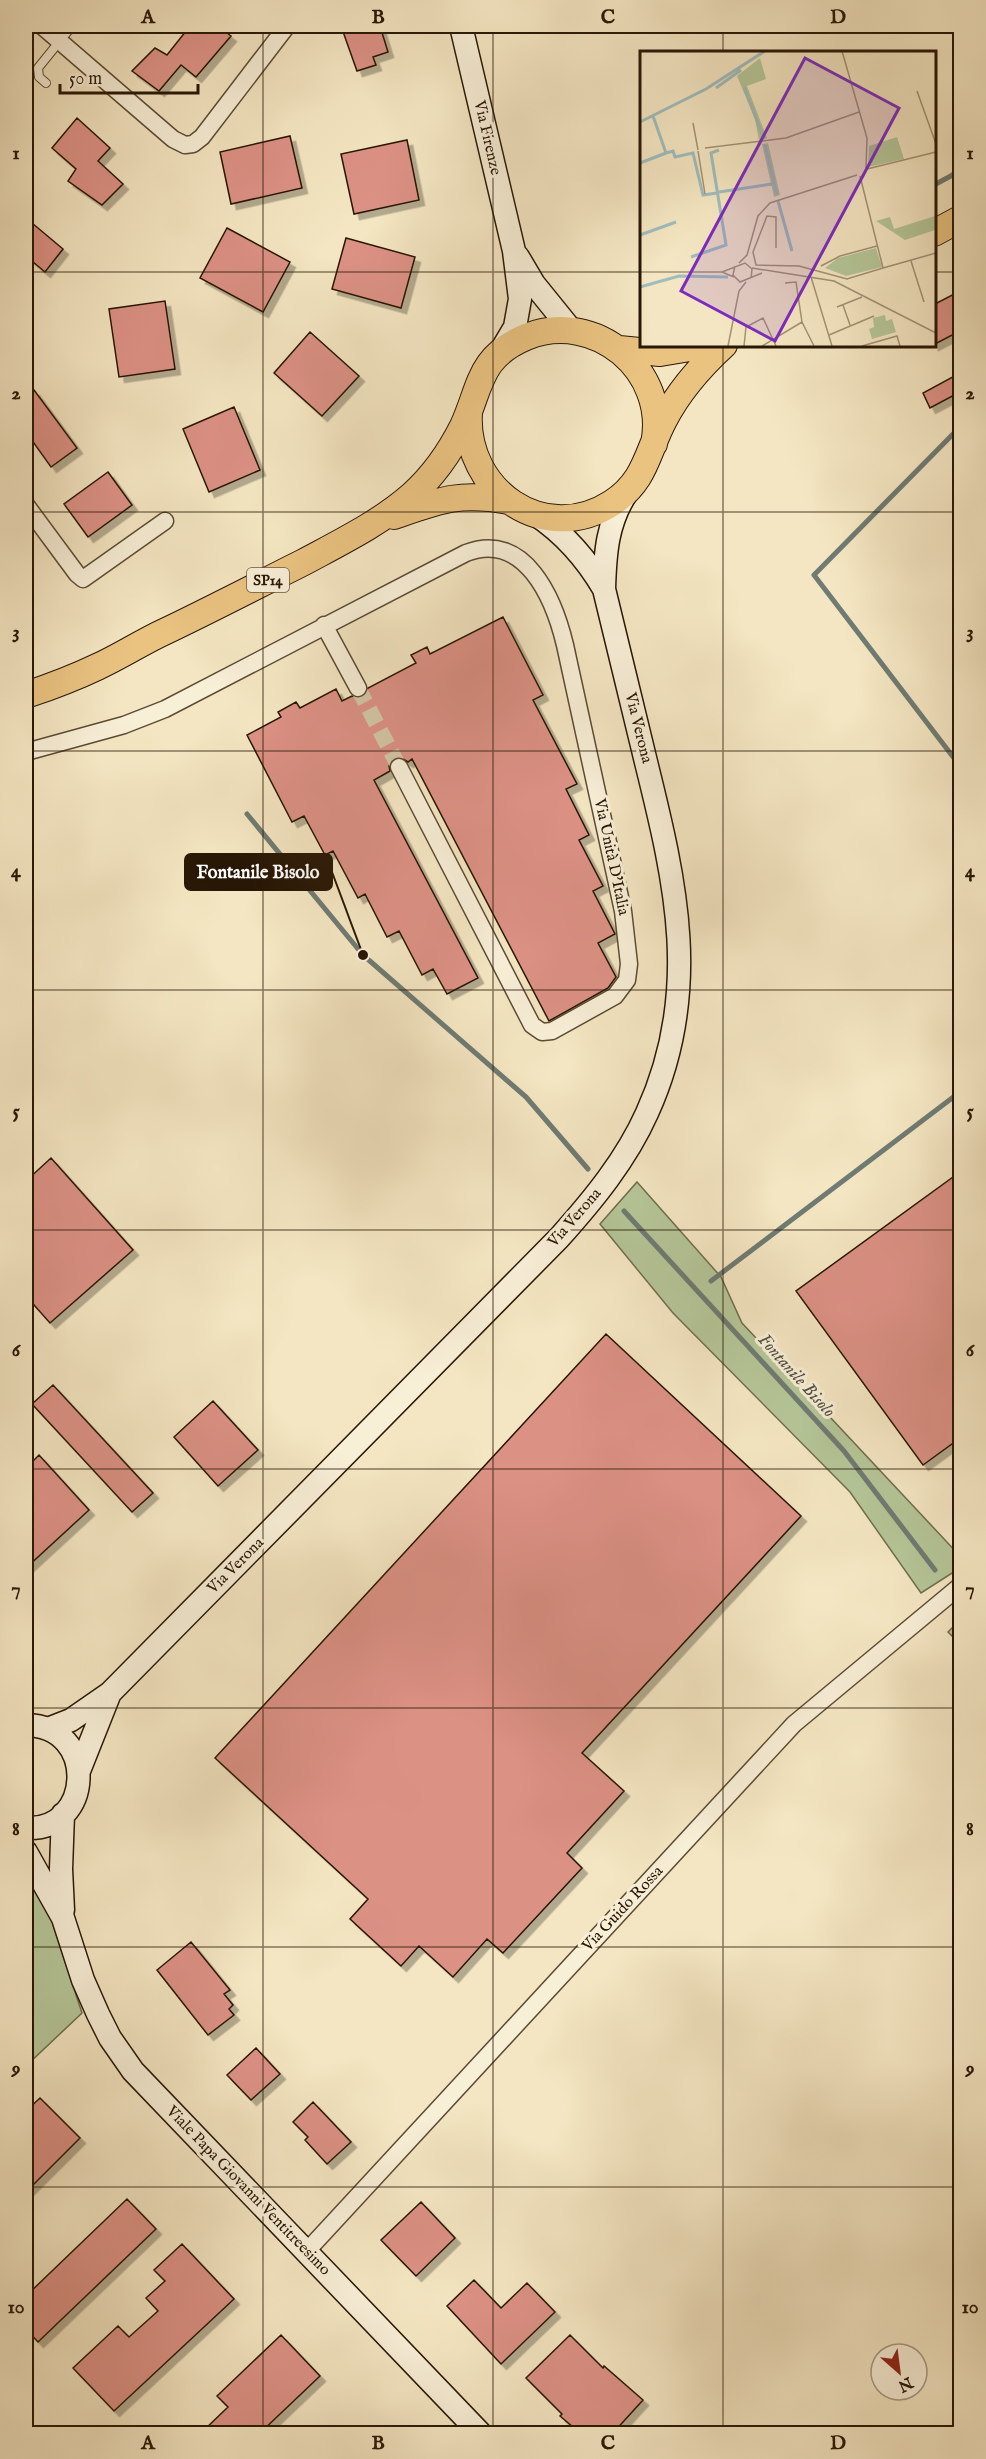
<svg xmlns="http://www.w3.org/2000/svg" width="986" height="2459" viewBox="0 0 986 2459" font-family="'IM FELL English',serif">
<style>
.green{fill:#b5c698;stroke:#6e6e4e;stroke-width:1.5}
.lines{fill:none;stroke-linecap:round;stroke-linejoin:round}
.stream{stroke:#6f7b73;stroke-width:5}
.building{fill:#dc9185;stroke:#281705;stroke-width:1.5;filter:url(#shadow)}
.street-tunnel{stroke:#d5c7a6;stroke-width:16;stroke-dasharray:16 8;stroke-linecap:butt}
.lane-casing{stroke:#5b4b34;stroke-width:10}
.street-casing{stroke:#5b4b34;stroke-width:19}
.secondary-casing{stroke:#281705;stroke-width:25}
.primary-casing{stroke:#281705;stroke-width:28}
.lane{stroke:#f8efd7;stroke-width:8}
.street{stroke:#f8efd7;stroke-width:16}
.secondary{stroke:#f8efd7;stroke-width:22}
.primary{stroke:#eac381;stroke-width:26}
.grid{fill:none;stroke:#281705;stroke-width:1.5;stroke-opacity:0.55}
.labels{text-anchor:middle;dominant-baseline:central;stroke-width:6;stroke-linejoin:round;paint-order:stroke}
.shield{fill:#f8efd7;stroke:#665844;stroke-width:1.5}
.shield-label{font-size:15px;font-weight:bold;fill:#281705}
.street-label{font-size:16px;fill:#281705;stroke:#f8efd7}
.water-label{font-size:18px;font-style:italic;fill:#525145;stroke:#f8efd7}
.inset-river{fill:none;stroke:#9fbdbc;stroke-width:3}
.inset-road{fill:none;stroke:#a29376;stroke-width:1.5}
.view{fill:#7b2cbf;fill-opacity:0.15;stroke:#7b2cbf;stroke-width:3}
.inset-edge{fill:none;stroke:#281705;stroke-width:3}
.leader{fill:none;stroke:#281705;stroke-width:2}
.callout-dot{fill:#281705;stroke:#f8efd7;stroke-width:2}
.callout{fill:#281705;stroke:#281705;stroke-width:2}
.callout-label{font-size:18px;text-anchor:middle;font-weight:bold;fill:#fff}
.neatline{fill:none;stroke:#281705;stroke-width:2}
.grid-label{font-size:20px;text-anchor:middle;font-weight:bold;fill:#281705}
</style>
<defs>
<filter id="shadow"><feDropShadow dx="5.5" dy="5.5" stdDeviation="0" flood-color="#0004"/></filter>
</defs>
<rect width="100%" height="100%" fill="#f4e6c2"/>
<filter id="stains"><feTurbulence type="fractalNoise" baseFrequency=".00333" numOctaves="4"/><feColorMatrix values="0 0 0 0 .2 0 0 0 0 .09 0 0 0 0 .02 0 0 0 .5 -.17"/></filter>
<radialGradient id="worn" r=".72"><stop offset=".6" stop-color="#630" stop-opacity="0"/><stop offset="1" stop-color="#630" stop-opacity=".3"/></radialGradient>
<path class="green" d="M637,1182l84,95 21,46 218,233v12l-39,25 -71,-101 -177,-179 -73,-89z
M960,1620v24l-12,-12z
M26,1869l25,42 2,14 29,88 -56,53z"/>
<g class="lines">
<path class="stream" d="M952,175l8,10
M934,185l26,-14
M960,427l-146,148 146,191
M247,814l116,141 163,142 62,72
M624,1211l220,240 91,119
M711,1281l249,-189"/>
</g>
<path class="building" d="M190,26h28l13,10 -35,41 -15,-12 -22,26 -27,-20 23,-23 12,7z
M341,26h39l8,26 -15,5 3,8 -19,6z
M77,118l33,30 -12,13 25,23 -21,21 -34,-24 8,-12 -24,-21z
M290,136l12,52 -71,16 -11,-52z
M407,140l12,60 -65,14 -13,-60z
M32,223l31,26 -18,23 -19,-16v-26z
M227,228l63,34 -27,50 -63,-34z
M346,238l69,19 -14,51 -69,-19z
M960,291v40l-27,14v-40z
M165,301l10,68 -56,8 -10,-68z
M310,332l49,44 -37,40 -48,-43z
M960,373v19l-30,16 -7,-15z
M34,390l43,58 -26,19 -25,-35v-35z
M234,407l26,63 -51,22 -26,-63z
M108,472l24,33 -44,32 -24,-33z
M503,617l40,78 -10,5 44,84 -11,5 23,46 -10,5 24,46 -10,5 22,43 -17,9 18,34 -8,11 -59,33 -137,-262 -4,3 -8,-5 -6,1 -5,8 1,5 -16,9 104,198 -31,16 -14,-25 -11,6 -23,-44 -12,6 -22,-43 -7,4 -25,-47 -8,4 -21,-39 -12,6 -45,-87 34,-18 -3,-5 18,-10 4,6 36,-19 6,12 10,-5 10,1 6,-9 48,-25 -5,-8 16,-8 3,7z
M51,1158l82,92 -83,73 -24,-27v-115z
M960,1172v266l-37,27 -127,-174z
M606,1334l195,182 -219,237 42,38 -57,62 15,15 -79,85 -16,-14 -34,38 -34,-31 -18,20 -51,-47 18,-20 -153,-141z
M53,1385l100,108 -21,19 -100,-108z
M213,1401l45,49 -40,36 -44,-49z
M39,1455l50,55 -63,58v-100z
M191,1942l39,48 -6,4 9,11 -4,4 5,6 -26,20 -51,-65z
M256,2048l24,26 -29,26 -24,-25z
M40,2098l40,40 -54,54v-81z
M313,2102l38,40 -24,22 -22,-24 3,-3 -15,-15z
M127,2199l29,30 -118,113 -12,-13v-33z
M421,2202l34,36 -39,38 -35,-36z
M182,2244l52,55 -120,112 -41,-43 45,-42 11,11 29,-26 -12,-13 19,-17 -11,-11z
M474,2280l27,28 26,-25 28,29 -54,52 -54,-58z
M281,2335l39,41 -60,57h-59l27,-26 -11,-11z
M570,2335l33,33 1,-2 39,34 -30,33h-33l-20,-17 2,-2 -36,-36z"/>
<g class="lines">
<path class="street-tunnel" d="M358,688l41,79"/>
<g class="lane-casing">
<path id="lane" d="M46,83l-7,-6 -1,-9 34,-42"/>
</g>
<g class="street-casing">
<path id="street" d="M42,26l131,113 12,6 8,-1 9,-7 85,-111
M26,505l51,69 6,5 82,-58
M324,625l34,63
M26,752l98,-27 41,-16 301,-156c59,-23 88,46 99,92l58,266 6,53 -2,16 -12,16 -63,35 -10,1 -10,-7 -133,-258
M306,2252l488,-528 166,-138"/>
</g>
<g class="secondary-casing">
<path id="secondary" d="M461,26l53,225 6,48 -5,28 -16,27
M518,257l16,27 38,47
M535,514c30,20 51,44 69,75
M26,1725c73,1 67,107 0,103
M48,1729l23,-9 39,-27 449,-455c34,-38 67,-78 88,-125 55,-120 29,-230 -1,-351 -14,-58 -28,-115 -42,-173 1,-35 3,-68 24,-98
M79,1771l31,-78
M63,1814l-2,55 2,41
M26,1852l37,66 20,62 15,34 12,24 23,33 348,363"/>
</g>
<g class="primary-casing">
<path id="primary" d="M934,233l26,-14
M619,349l41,4 48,-8
M469,413c-5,77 75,134 143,90 34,-22 35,-51 52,-83 15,-29 36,-53 60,-75
M394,516c46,-16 65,-24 115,-15
M26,695c24,-8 48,-17 71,-28 24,-11 45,-25 69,-36 46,-22 92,-46 138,-69 37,-20 76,-39 108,-67 21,-19 38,-43 51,-69 18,-39 15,-69 63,-89 69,-28 143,34 128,107"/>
</g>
<use href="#lane" class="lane"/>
<use href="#street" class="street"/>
<use href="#secondary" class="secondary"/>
<use href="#primary" class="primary"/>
</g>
<path class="grid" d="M263,26v2408M493,26v2408M723,26v26M26,272h615M934,272h26M723,345v2089M26,512h934M26,751h934M26,990h934M26,1230h934M26,1469h934M26,1708h934M26,1947h934M26,2187h934"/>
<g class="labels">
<rect class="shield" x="247" y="568" width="42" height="24" rx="4.5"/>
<g class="shield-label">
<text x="268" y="580">SP14</text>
</g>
<g class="street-label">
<text transform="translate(487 138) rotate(77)">Via Firenze</text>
<text transform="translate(638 728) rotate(76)">Via Verona</text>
<text transform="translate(611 857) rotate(78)">Via Unità D'Italia</text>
<text transform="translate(575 1218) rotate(-49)">Via Verona</text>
<text transform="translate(236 1566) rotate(-45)">Via Verona</text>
<text transform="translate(623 1909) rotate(-47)">Via Guido Rossa</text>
<text transform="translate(248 2191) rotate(46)">Viale Papa Giovanni Ventitreesimo</text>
</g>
<g class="water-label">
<text transform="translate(796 1376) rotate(48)">Fontanile Bisolo</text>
</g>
</g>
<g transform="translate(640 51)">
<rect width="296" height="296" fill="#f4e6c2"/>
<path d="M120,7l6,21 -19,7 20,52 -8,2 -4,-21 -18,-43zM257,86l7,22 -36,8 1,-21zM128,92l12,52 -6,2 -12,-53zM295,165v14l-30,10 -29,-19 14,-4 4,12zM236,197l6,19 -36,9 -21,-8 13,-10zM245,264l1,6 6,-2 4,13 -24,7 -3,-10 5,-2 -1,-9z" fill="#b5c698"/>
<path class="inset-river" d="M104,36l20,52M76,37l25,-18M0,71l66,-33 59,-38M125,94l12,50M26,102l7,-2 2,6 18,-4 10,42 14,-2M0,112l26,-10 -13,-37M79,141l53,-8M138,150l14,50M0,184l36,-13M51,206l35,-12 -15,-92 8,-3M0,236l39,-11 49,1"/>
<path class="inset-road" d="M202,0l25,87 -1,30M277,40l19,53M53,72l5,27M65,97l81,-10 73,-26M58,100l7,43M227,118l69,-17M220,125l23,92 53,-15M136,197v-31l-9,-1 -14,36 3,13 43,1 48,13 36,-11M271,210l13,41M99,212l8,-8 11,-39 12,-13 87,-28M95,215l-2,9 7,7 22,-9M181,215l19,-10 37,-10M112,217l82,13 102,52M0,221h82l12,5M82,221l23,-9 7,6 -1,10M171,226l21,69M145,232l11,-1 6,40 12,24M203,254l7,20M197,256l25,-10M189,284l45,-19M88,295l11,-55 7,-9M104,295l2,-19 17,-9 13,28M122,295l40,-24M222,295l35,-10 3,10"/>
<path class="view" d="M165,7l94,50 -124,233 -94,-50z"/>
<rect width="296" height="296" class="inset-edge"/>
</g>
<path class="leader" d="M363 955L332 872"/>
<circle class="callout-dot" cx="363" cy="955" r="6"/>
<rect class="callout" x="185" y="854" width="147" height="36" rx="6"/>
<g class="callout-label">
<text x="258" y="878">Fontanile Bisolo</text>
</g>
<rect width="986" height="2459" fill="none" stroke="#f4e6c2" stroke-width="66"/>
<g transform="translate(899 2372) rotate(152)"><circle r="28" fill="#f8efd7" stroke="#a59983" stroke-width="1.5"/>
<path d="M0-4.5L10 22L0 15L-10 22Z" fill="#8f2418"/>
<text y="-9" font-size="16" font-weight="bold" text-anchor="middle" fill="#281705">N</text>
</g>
<path d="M60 84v9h138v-9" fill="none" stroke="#281705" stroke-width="3"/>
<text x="69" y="84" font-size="18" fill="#281705" stroke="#f8efd7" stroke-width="4.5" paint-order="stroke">50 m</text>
<rect x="33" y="33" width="920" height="2393" class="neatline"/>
<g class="grid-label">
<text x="148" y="23">A</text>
<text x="378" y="23">B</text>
<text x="608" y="23">C</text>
<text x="838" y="23">D</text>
<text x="16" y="159">1</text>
<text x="970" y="159">1</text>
<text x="16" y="399">2</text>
<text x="970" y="399">2</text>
<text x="16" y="638">3</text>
<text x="970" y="638">3</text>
<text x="16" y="877">4</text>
<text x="970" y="877">4</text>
<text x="16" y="1117">5</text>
<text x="970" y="1117">5</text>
<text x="16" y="1356">6</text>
<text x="970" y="1356">6</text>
<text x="16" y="1595">7</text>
<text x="970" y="1595">7</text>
<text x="16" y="1835">8</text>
<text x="970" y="1835">8</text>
<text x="16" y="2074">9</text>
<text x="970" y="2074">9</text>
<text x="16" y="2313">10</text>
<text x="970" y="2313">10</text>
<text x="148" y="2449">A</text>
<text x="378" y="2449">B</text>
<text x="608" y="2449">C</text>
<text x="838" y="2449">D</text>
</g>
<rect width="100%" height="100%" filter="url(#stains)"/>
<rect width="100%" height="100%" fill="url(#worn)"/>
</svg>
